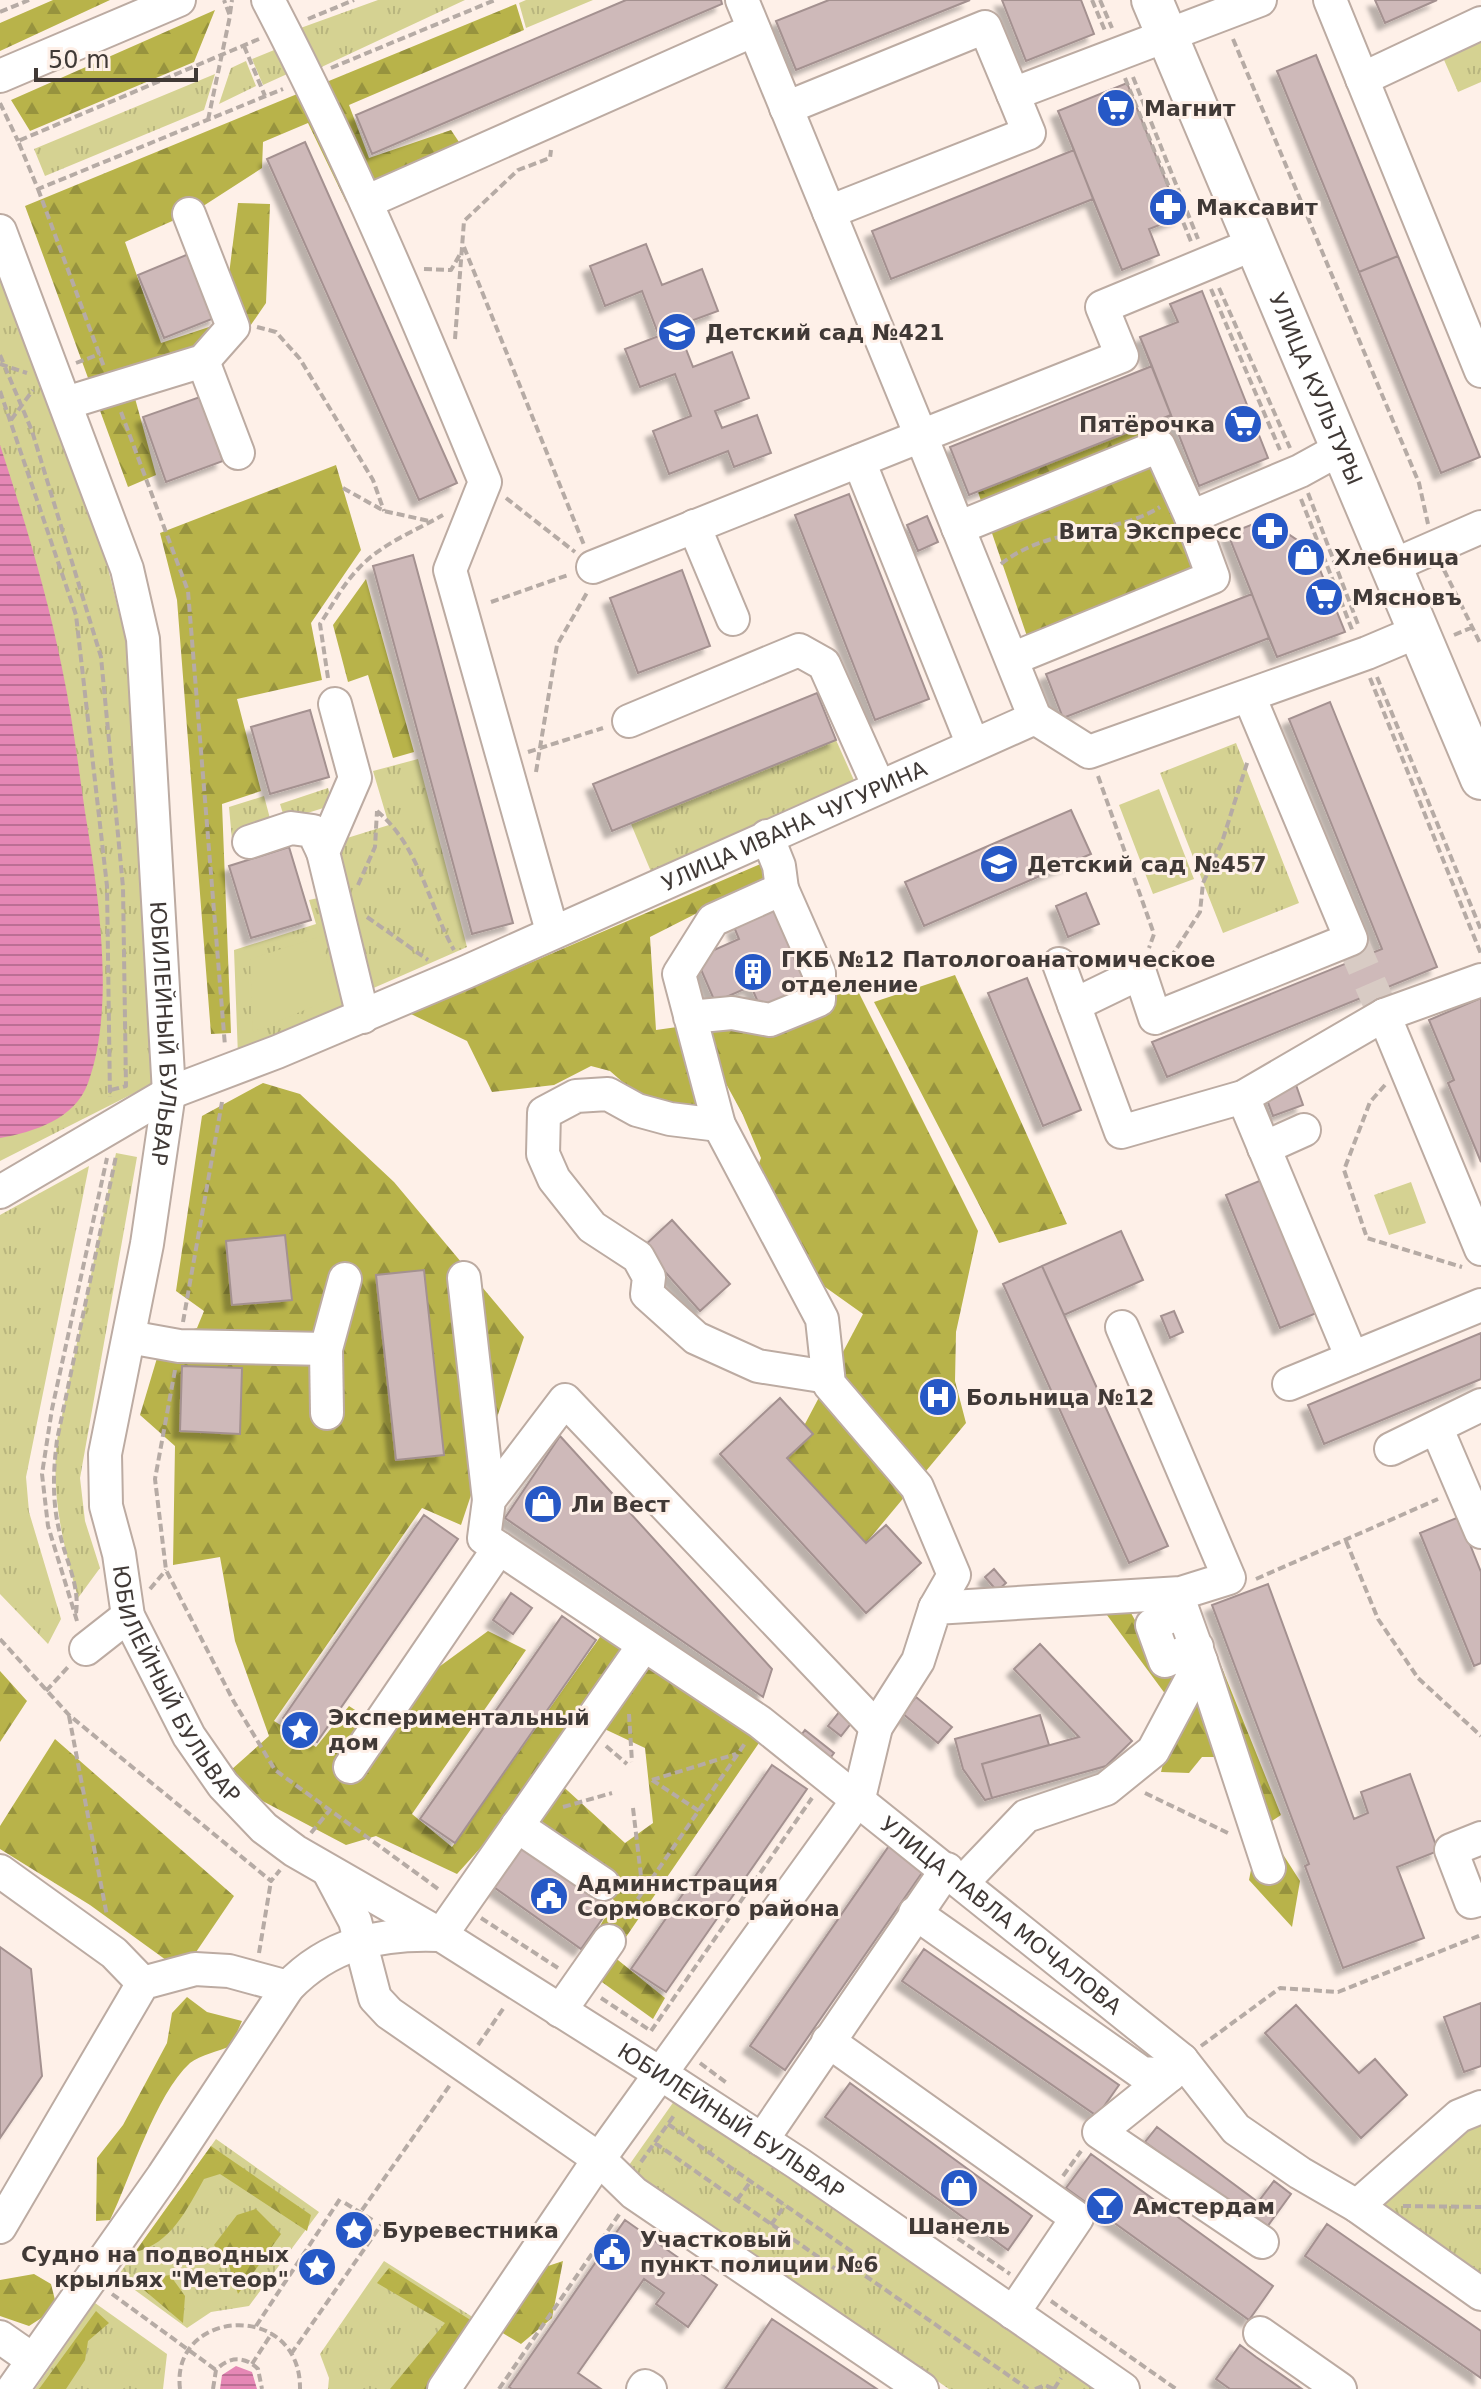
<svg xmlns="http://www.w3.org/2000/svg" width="1481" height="2389" viewBox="0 0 1481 2389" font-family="'DejaVu Sans',sans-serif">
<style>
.grass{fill:url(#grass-tufts)}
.forest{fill:url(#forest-firs)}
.garden{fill:#d5d292}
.water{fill:url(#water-rules)}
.building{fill:#ceb9b9;stroke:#a49190;stroke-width:2;filter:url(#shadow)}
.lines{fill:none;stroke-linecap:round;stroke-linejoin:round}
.minor-tunnel{stroke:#d8cbc4;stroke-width:32;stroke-dasharray:32 16;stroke-linecap:butt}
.minor-casing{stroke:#bcaba2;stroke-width:36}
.major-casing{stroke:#bcaba2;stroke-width:44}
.path{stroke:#b6aba5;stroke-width:4;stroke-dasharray:8 4;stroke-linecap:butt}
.minor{stroke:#fff;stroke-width:32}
.major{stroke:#fff;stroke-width:40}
.labels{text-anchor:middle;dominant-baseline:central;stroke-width:6;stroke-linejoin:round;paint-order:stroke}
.poi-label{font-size:22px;font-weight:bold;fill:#403936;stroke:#fef0e8;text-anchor:start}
.street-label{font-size:22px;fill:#403936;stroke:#fef0e8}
</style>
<defs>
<pattern id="grass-tufts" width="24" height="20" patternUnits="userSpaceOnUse" patternTransform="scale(2)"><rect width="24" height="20" fill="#d5d292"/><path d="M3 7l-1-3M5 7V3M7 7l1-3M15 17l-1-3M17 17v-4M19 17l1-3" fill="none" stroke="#b8b57e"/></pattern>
<pattern id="forest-firs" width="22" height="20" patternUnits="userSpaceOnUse" patternTransform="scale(2)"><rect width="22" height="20" fill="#b8b34a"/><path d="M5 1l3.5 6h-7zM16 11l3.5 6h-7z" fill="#97933e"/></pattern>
<pattern id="water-rules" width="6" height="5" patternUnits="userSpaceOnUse" patternTransform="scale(2)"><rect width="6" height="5" fill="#e587b5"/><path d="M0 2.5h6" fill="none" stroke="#bb6f94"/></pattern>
<filter id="shadow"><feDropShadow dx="-7" dy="7" stdDeviation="2" flood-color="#0004"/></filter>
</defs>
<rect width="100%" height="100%" fill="#fef0e8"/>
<path class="grass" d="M378,0h87l-152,71 -18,-41z
M526,0h67l-67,28 -7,-25z
M1481,36v46l-23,10 -17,-39z
M284,46l12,24 -33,15 -11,-26z
M246,61l10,25 -37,18 12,-36z
M215,74l-11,36 -159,66 -11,-27z
M0,272l99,260 33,133 24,417 -156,79z
M836,740l21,47 -205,87 -21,-50z
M1236,743l63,160 -76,30 -63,-160z
M418,759l49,188 -98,43 -38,-147 58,-18 -16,-54z
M328,788l5,17 -48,15 -5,-16z
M264,796l8,30 -40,14 -3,-33z
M327,896l26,114 -115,46 -4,-106 82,-26 -7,-24z
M116,1153l21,4 -57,321 5,43 15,47 -22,30c-15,-54 -27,-101 -21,-158z
M89,1166l-63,311 3,35 32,107 -13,25 -48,-50v-379z
M1411,1182l15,41 -37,12 -15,-40z
M677,2097l431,292h-159l-322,-221z
M1481,2118v163l-105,-81z
M216,2139l103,73 -70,94 -38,6 -24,16 -70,-51z
M384,2261l98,62 -46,66h-108l1,-11 -9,-24z
M95,2303l72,51 -4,35h-128z"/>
<path class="forest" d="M53,0h57l-110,51v-28z
M516,4l8,26 -175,75 20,53 82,-28 10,15 -115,57 -38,-79 -45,19 -1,26 -65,42 -72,32 36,101 51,-17 15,-36 11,-87 32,1 -4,99 -29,42 -107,35 26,95 -28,12 -103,-281z
M215,10l-21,52 -164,69 -19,-31z
M1156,420l65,156 -189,75 -54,-159z
M336,465l25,85 -50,73 11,57 -85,19 24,92 -39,13 9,229 -20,1 -34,-434 -17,-67z
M366,579l48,173 -21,6 -25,-83 -20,7 -15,-57z
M772,859l-6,19 -116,59 6,93 170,-24 25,-29 127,254 -22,101 -1,49 11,42 -100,120 -79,-85 76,-144 -52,-37 -57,-100 7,-19 -19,-45 -29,-53 -8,57 -63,-18 -32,-28 -19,-5 -37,19 -62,7 -25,-51 -56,-27z
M955,975l112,249 -68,19 -125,-241z
M263,1083l37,11 94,88 130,155 -63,188 -39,-17 -148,213 42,26 33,-41 20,13 -35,54 28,5 55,-95 71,-52 38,19 -114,164 40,33 148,-210 -34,-26 66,36 -87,123 80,73 28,-20 -8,-75 -49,-23 49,-59 116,74 -148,216 52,42 -12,21 -76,-55 38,-63 -103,-88 -55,61 -81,-38 -30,9 -93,-49 -22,-26 38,-34 -34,-95 -15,-84 -47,8 2,-119 -35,-31 23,-77 34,-10 7,-17 -28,-20 26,-175z
M1104,1611l27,2 25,45 17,18 -7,19z
M1216,1653l65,162 -20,13 -36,-111z
M0,1671l27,30 -27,41z
M1198,1687l27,70h-23l-13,16 -28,-1 9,-37z
M55,1739l179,157 -44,65 -24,-1 -76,-55 -90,-56v-23z
M1256,1844l21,1 23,36 -8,46 -43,-47z
M187,1997l20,15 35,9 -11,25c-12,5 -31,9 -41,17 -35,32 -59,114 -80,157l-14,1 1,-63 26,-33 44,-82 5,-30z
M211,2146l100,69 -4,16 -87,-57 -16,5c-17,30 -33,65 -69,73z
M256,2209l25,25 -43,60 -10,-32 -14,-17 23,-30z
M563,2261l-11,57 -31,26 -20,-12 44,-65z
M389,2268l83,53 -40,68h-42l55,-66 -68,-40z
M34,2274l17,10 6,24 -28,18 -29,-10v-36z
M170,2275l15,21 -2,27 -39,-33v-11z
M96,2311l13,12 -21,18 -3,19 -19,29h-27z"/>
<path class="garden" d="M1159,789l35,90 -41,15 -34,-89z
M322,936l13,61 -82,35 -3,-73z"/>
<path class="water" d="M0,445c24,73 47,148 62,223 10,47 16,96 23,144 13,79 31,195 3,271 -13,36 -54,49 -88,55z
M236,2366l16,6 5,17h-37l2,-14z"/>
<path class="building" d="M626,0h95l1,4 -350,150 -16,-39z
M829,0h141l-174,70 -20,-49z
M829,0h141l-174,70 -20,-49z
M1002,0h79l13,34 -68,27z
M1002,0h79l13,34 -68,27z
M1375,0h62l-52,23z
M1316,55l82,201 -39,16 -82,-201z
M1127,83l53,134 -31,12 10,26 -37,15 -64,-159z
M1127,83l53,134 -31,12 10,26 -37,15 -29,-71 -202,80 -19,-48 202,-81 -16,-39z
M305,142l152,341 -38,17 -152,-341z
M1074,150l19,49 -202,80 -19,-48z
M646,244l16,41 40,-16 16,42 -41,15 16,41 39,-15 17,46 -34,13 7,17 35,-13 14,38 -37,14 -6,-16 -59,23 -16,-43 38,-15 -16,-42 -35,13 -15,-38 34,-13 -17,-45 -37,15 -15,-40z
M191,253l26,64 -53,21 -26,-63z
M1398,256l82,201 -39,16 -82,-201z
M1202,291l66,167 -69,28 -59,-149 38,-15 -8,-18z
M1202,291l66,167 -69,28 -28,-71 -202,80 -19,-48 202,-81 -12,-29 38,-15 -8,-18z
M1152,366l19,49 -202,80 -19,-48z
M200,397l23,64 -57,21 -23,-65z
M849,494l80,205 -54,21 -80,-205z
M927,516l11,26 -20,9 -11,-26z
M1266,519l46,31 33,82 -68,25 -49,-123z
M1266,519l46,31 33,82 -68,25 -8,-19 -206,80 -17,-44 206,-80 -24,-60z
M413,555l100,368 -41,11 -99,-368z
M682,570l28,76 -72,27 -28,-75z
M1252,594l17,44 -206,80 -17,-44z
M817,693l19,47 -224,91 -19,-47z
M1330,702l107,265 -270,110 -15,-35 230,-93 -93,-230z
M310,710l19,67 -59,17 -19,-67z
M1071,810l20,44 -167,72 -19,-44z
M289,847l22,73 -60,18 -22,-72z
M1086,893l13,31 -31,13 -12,-31z
M776,909l34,78 -49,22 -10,-23 -36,16 -19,-44 43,-19 -5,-12z
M1027,978l54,132 -38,16 -55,-133z
M1481,998v164l-33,-79 6,-3 -25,-60z
M1296,1085l7,20 -30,11 -7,-19z
M1264,1179l55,133 -39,16 -54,-133z
M672,1220l58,64 -30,27 -57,-64z
M1121,1231l22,49 -79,35 -22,-49z
M285,1235l7,65 -60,5 -6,-64z
M1042,1266l126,280 -39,17 -126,-279z
M424,1270l20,185 -48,5 -20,-185z
M1174,1311l9,21 -13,6 -9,-22z
M1481,1333v46l-157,65 -16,-39z
M182,1366l60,2 -2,66 -60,-3z
M780,1398l33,36 -26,24 79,85 20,-18 35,38 -55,50 -146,-159z
M560,1436l212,233 -9,28 -258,-179z
M424,1515l34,24 -141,203 -34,-24z
M1459,1517l22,55v91l-7,3 -54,-133z
M994,1569l12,14 -9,8 -12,-14z
M1268,1584l86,235 14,-6 -7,-21 49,-18 28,77 -41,16 27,71 -81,30 -38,-102 4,-2 -97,-259z
M511,1593l21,15 -19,26 -20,-14z
M562,1616l34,24 -141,203 -35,-24z
M1040,1644l92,97 -26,25 -114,32 -10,-34 97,-27 -65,-68z
M916,1697l36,30 -14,16 -36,-30z
M840,1711l13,10 -12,15 -13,-10z
M1040,1715l9,30 -67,19 10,34 -7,2 -22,-31 -8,-30z
M805,1730l29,23 -9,12 -29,-23z
M772,1765l35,24 -141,203 -35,-23z
M517,1843l93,65 -29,41 -93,-66z
M891,1843l35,24 -141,203 -35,-24z
M0,1947l31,22 11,107 -42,62z
M924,1949l195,136 -22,31 -195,-135z
M1481,2003v63l-17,6 -20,-55z
M1296,2005l63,68 16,-14 32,36 -46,43 -96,-105z
M850,2083l182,133 -24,34 -183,-133z
M1157,2127l101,75 16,-21 17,13 -27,37 -119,-89z
M1091,2154l182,132 -24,34 -183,-132z
M625,2220l92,65 -29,42 -32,-23 8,-11 -20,-14 -66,94 23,16h-89l-3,-2z
M1327,2224l154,107v47l-176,-122z
M772,2319l105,70h-152z
M1240,2345l16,12 46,32h-72l-14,-10z"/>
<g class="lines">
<path class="minor-tunnel" d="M1351,939l33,76"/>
<g class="minor-casing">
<g id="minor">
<path d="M268,0c82,157 150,319 217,482l-35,88 102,361"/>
<path d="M1330,0l151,371"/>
<path d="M0,76l179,-76"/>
<path d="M1362,79l119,-56"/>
<path d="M786,108l199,-81 28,67"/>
<path d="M366,202l388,-172"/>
<path d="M829,212l200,-79 -16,-39 247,-94"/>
<path id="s1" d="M0,231l127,338 16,70 26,454 -22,151 -42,210 1,52 13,48 9,62 61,120 34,49 41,43 31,23 146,84 220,139 138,90 324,225"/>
<path d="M203,361l35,92"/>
<path d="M66,403l137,-42 30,-34 -44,-113"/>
<path d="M859,461l114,284"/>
<path d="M694,526l39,93"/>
<path d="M958,528l201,-82 32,71"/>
<path d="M1392,566l89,-39"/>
<path d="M593,567l328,-131 -179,-436"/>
<path d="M1012,659l201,-82 -22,-60 109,-46 40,-22"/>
<path d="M335,704l20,74 -32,74 40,165"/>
<path d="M1035,718l-114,-282 201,-80 -20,-49 152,-63"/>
<path d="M629,721l170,-71 25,14 55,123"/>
<path d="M767,836l12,30 3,23"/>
<path d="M249,842l42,-14 22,3 10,21"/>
<path d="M1059,964l62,168 122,-35 141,-82 97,-35"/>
<path d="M1074,1005l66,-32 15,45 196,-79 -102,-243"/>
<path d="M1384,1015l97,234"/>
<path d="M690,1017l42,-4 38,7 49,-20v-27l-37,-84 -69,31 -34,54 40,151 103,194 7,65 88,103 37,88 -19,33"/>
<path d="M1243,1097l109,261"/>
<path d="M719,1125l-49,-6 -33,-9 -29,-16 -32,2 -32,17 -1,41 11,25 38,48 46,30 11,20 -2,17 49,44 62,28 70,11"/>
<path d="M1264,1148l40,-18"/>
<path id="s2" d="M0,1192l169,-99 108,-41 189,-80 569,-254 54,34 278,-99 52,-22"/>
<path d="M464,1278l25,222"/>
<path d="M129,1337l50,9 147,3 19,-70"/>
<path d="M326,1349l1,64"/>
<path d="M1289,1384l192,-79"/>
<path d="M1437,1429l44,103"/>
<path d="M1391,1449l90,-44"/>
<path d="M86,1649l42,-33"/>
<path d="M1201,1661l68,207"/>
<path id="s3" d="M876,1727l-311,-327 -76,100 -5,38 276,184 422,338 54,69 64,44 57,33 124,88"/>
<path d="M350,1767l149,-219"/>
<path d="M517,1826l86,58"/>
<path d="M1481,1838l-30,12 20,52 10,-3"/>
<path d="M0,1871l114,82 29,30"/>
<path d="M329,1872l26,49 20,77 14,15 210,146 35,34 288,196"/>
<path d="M963,1882l63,-66 80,-27 47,-38 48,-90 -18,-50 -31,14 13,36 32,-14"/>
<path d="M915,1913l227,160 28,2 12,-15"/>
<path d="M441,1935l203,-290"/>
<path d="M560,2011l49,-70"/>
<path d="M828,2041l249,177 -64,95"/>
<path d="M1170,2075l-71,57 163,110"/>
<path d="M762,2140l185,-271"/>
<path d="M1357,2206l102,-90 22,-9"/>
<path d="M0,2227l143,-244 52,-14 34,2 59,16"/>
<path d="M1260,2333l80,56"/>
<path d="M0,2337l33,23"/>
<path d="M13,2389l150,-213 125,-189c41,-43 91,-54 150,-52"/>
<path d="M444,2389l155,-230 260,-361 17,-71 42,-66 17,-53 246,-15 48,-15 -107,-251"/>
<path d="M643,2389l2,-3 5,3"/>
</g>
</g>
<g class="major-casing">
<g id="major">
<path id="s4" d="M1152,0l329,779"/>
</g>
</g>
<path class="path" d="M1092,0l14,33
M1100,0l12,28
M0,12l29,-12
M230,14l2,-14
M308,19l46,-19
M259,39l-241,102 20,48 245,-100
M1233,39l186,444 9,41
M244,46l21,50
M331,68l164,-68
M1133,77l65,162
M1125,78l67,166
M0,103l18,38
M208,120l22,-104 -6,-16
M38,189l66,178
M464,247l120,298
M424,269l27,1 12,-21
M1219,288l71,160
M1211,289l69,161
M257,327l19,5 24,27 73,121 11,31
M455,339l9,-118 54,-51 32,-12 1,-8
M0,355l32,76 69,226 22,230 3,199 -15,4
M76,363l24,-9
M0,364l27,9
M0,391l76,224 31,271 3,211
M121,412l67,179 37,455
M11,420l22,-30
M343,488l41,23 45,10
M1308,493l51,134
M506,498l69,54
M1301,499l52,133
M1001,564c49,-39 111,-27 159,-57
M1444,570l37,75
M491,602l77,-27
M1454,635l19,-8
M1377,677l104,253
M328,678l-8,-54c12,-18 23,-40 39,-56 22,-24 56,-37 84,-53
M1370,678l111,276
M528,752l75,-24
M536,772l21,-127 31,-54
M1098,776l56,158 -5,14
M377,811c43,36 51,93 77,139
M358,885l17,-38 2,-36
M367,917l61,43
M1164,968l36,-56 3,-29 19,-41 26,-82
M1385,1085l-15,17 -26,68 23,68 95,29
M183,1322l39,-220
M175,1370l-20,109 11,91 68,132 41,68 166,121
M1346,1541l32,78 40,59 63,58
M1256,1579l182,-80
M150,1589l16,-19
M76,1613c4,-27 -10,-52 -16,-79 -8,-31 -7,-62 -3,-94l59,-284
M77,1621l-29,-95 -6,-52 10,-65 55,-251
M0,1639l69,76 202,166 9,-11
M46,1691l23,-25
M629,1714l3,48
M69,1716l38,200
M606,1746l21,18
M652,1780l84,-26
M652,1780l47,31
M1145,1793l85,41
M563,1807l49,-14
M633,1808l10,85
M311,1833l19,-23
M481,1918l77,50
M624,1919l122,-177
M259,1953l12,-72
M601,1998l50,33 161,-233
M478,2045l27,-39
M1201,2046l79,-58 58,4 143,-57
M700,2063l28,21
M668,2124l183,127 6,18
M655,2143l182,127h20l171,119
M641,2162l34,-48
M1063,2176l18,-25
M737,2200l14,-19
M345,2203l29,18
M1403,2206l78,1
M928,2218l82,56
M355,2220l95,-135
M771,2225l14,-20
M112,2294l104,76
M1051,2301l125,88
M256,2326l84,-127
M291,2354l90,-129
M252,2364l20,-31
M180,2389c-10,-81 121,-89 120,0
M213,2389l3,-19c13,-14 29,-14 42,-1l4,20
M499,2389l121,-176
M1035,2389l10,-4 9,4
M1054,2389l7,-11"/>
<use href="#minor" class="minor"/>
<use href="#major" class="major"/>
</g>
<defs>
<g id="supermarket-disc" transform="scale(2)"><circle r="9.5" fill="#2658c6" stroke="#fef0e8"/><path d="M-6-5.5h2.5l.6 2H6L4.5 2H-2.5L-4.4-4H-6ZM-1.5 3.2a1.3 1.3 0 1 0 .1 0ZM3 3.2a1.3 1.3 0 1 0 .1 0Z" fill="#fff"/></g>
<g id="pharmacy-disc" transform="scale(2)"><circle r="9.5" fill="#2658c6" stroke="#fef0e8"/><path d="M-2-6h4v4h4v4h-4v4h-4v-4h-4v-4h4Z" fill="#fff"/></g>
<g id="school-disc" transform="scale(2)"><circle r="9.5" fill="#2658c6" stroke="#fef0e8"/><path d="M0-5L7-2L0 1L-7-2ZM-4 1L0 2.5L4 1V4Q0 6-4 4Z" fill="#fff"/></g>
<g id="shop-disc" transform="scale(2)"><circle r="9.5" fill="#2658c6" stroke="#fef0e8"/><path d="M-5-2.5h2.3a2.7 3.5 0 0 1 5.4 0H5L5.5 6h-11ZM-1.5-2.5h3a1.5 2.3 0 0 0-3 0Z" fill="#fff"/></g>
<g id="building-disc" transform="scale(2)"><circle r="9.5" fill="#2658c6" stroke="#fef0e8"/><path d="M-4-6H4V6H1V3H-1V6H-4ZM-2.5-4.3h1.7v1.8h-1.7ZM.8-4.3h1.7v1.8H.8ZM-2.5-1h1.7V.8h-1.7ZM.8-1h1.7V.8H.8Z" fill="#fff"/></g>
<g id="hospital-disc" transform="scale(2)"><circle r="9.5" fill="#2658c6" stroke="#fef0e8"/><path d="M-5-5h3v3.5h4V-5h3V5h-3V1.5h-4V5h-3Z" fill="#fff"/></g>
<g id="sight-disc" transform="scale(2)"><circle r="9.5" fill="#2658c6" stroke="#fef0e8"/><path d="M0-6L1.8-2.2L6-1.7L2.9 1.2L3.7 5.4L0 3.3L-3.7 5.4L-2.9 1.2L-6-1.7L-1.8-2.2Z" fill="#fff"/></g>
<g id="civic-disc" transform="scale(2)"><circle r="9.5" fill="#2658c6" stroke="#fef0e8"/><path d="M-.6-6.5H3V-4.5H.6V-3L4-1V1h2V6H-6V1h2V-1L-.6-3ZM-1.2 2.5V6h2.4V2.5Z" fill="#fff"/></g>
<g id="bar-disc" transform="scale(2)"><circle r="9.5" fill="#2658c6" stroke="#fef0e8"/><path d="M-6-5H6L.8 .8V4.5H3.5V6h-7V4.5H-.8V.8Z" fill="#fff"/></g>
</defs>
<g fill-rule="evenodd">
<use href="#supermarket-disc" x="1116" y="108"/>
<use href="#pharmacy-disc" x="1168" y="207"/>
<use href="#school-disc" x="677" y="332"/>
<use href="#supermarket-disc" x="1243" y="424"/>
<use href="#pharmacy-disc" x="1270" y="531"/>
<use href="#shop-disc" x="1306" y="557"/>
<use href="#supermarket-disc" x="1324" y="597"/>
<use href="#school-disc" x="999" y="864"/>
<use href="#building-disc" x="753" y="972"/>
<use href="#hospital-disc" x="938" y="1397"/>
<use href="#shop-disc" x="543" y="1504"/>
<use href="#sight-disc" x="300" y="1730"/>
<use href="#civic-disc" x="549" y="1896"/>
<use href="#shop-disc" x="959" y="2188"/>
<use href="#bar-disc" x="1105" y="2206"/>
<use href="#sight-disc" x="354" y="2230"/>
<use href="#civic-disc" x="612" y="2252"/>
<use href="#sight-disc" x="317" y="2267"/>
</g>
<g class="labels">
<g class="poi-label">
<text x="1144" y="108">Магнит</text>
<text x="1196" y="207">Максавит</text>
<text x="705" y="332">Детский сад №421</text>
<text x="1215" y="424" text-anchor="end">Пятёрочка</text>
<text x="1242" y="531" text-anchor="end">Вита Экспресс</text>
<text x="1334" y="557">Хлебница</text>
<text x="1352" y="597">Мясновъ</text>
<text x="1027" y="864">Детский сад №457</text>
<text x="781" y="959">ГКБ №12 Патологоанатомическое<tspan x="781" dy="25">отделение</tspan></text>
<text x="966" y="1397">Больница №12</text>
<text x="571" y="1504">Ли Вест</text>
<text x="328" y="1717">Экспериментальный<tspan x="328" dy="25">дом</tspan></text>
<text x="577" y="1883">Администрация<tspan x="577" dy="25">Сормовского района</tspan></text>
<text x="1133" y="2206">Амстердам</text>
<text x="959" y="2226" text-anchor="middle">Шанель</text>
<text x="382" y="2230">Буревестника</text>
<text x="640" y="2239">Участковый<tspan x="640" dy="25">пункт полиции №6</tspan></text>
<text x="289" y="2254" text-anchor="end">Судно на подводных<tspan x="289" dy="25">крыльях "Метеор"</tspan></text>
</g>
<g class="street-label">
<text stroke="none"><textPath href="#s4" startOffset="422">УЛИЦА КУЛЬТУРЫ</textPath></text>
<text stroke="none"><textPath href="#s2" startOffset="876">УЛИЦА ИВАНА ЧУГУРИНА</textPath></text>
<text stroke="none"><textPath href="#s1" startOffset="828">ЮБИЛЕЙНЫЙ БУЛЬВАР</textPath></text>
<text stroke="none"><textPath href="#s1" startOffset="1500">ЮБИЛЕЙНЫЙ БУЛЬВАР</textPath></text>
<text stroke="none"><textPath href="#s3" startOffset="1256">УЛИЦА ПАВЛА МОЧАЛОВА</textPath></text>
<text stroke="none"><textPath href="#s1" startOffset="2224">ЮБИЛЕЙНЫЙ БУЛЬВАР</textPath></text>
</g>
</g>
<path d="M36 68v12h160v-12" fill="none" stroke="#403936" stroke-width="4"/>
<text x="48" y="68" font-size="24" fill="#403936" stroke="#fef0e8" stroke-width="6" paint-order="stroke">50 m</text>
</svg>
